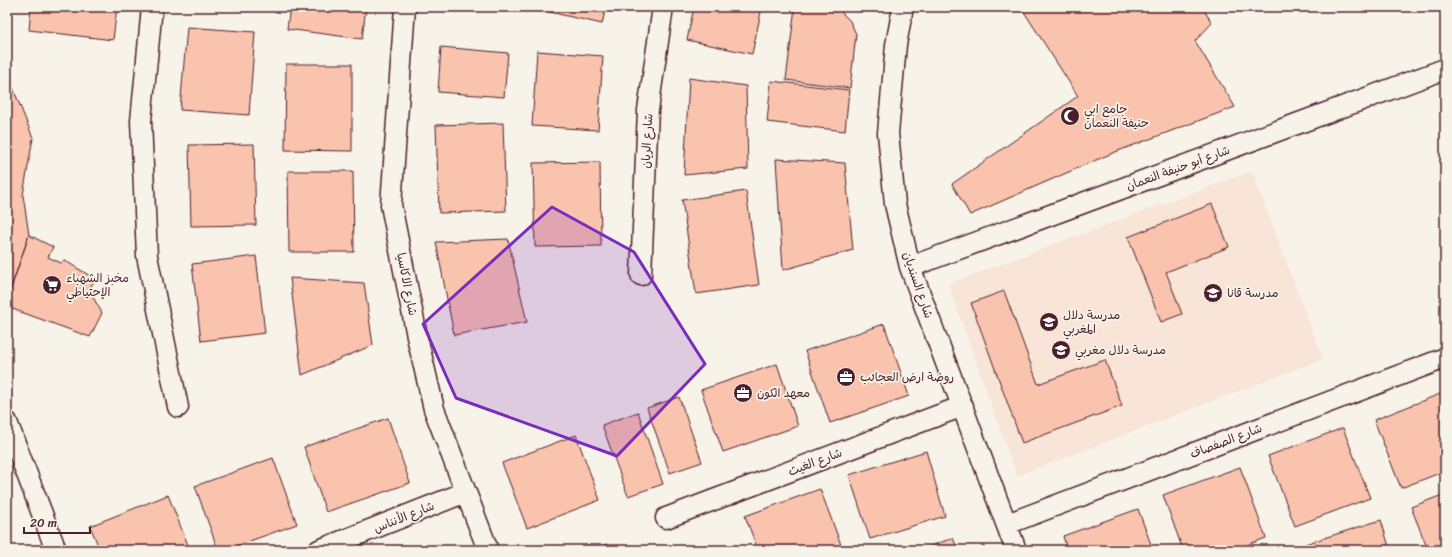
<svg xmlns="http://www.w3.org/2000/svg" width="1452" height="557" viewBox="0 0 1452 557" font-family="Sriracha,'Playpen Sans Arabic',sans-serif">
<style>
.built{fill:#f8e5d7}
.building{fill:#fac3ae;stroke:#4a1f2b}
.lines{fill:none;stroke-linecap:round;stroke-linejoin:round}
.street-casing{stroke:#4a1f2b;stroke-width:23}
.street{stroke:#f7f3e8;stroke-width:20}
.marked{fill:#7b2cbf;fill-opacity:0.2;stroke:#7b2cbf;stroke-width:3;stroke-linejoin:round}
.labels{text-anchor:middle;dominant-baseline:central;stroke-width:3.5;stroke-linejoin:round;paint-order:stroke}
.poi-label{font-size:12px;fill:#4a1f2b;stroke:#f7f3e8;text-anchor:start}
.street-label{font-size:12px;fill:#4a1f2b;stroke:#f7f3e8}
</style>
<rect width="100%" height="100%" fill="#f7f3e8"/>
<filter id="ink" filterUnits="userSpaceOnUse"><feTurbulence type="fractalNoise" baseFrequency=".025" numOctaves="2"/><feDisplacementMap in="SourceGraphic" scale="8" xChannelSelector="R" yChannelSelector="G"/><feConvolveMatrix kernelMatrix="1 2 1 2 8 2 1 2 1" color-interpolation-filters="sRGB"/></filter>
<g filter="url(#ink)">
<path class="built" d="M1252,171l71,188 -306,117 -69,-192z"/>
<path class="building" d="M31,7h86l-4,33 -84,-10z
M290,7h76l-4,32 -75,-10z
M542,7h64l-4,17 -61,-14z
M694,7h68l-10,47 -65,-14z
M795,7h41l14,14 6,13 -6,54 -64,-8z
M1021,7h181l10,16 -17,18 40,66 -125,47 -140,61 -18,-31 126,-88z
M187,27l68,5 -6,83 -69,-5z
M441,47l67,6 -4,44 -66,-5z
M537,51l66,5 -5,74 -66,-4z
M286,64h66v87l-67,-1z
M7,73l26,65 -10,57 6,40 -22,65z
M689,78l57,8 2,83 -64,6z
M771,81l78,9 -4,41 -78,-9z
M503,123l3,88 -67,2 -3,-88z
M254,144l2,81 -65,1 -2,-81z
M776,159l69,4 8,87 -70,20z
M600,162l1,84 -66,1 -2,-84z
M288,171h65l1,81h-65z
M746,191l13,94 -63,9 -14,-94z
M1212,204l17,43 -63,25 16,42 -21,8 -33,-85z
M29,235l24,12 -5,10 13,6 3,-3 31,19 -6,11 13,23 -12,24 -83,-30v-7z
M508,239l19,83 -73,13 -18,-93z
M256,256l9,77 -64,8 -9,-77z
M290,278l74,5 9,62 -71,30z
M1004,291l34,93 67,-24 17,46 -100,37 -51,-140z
M884,324l25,72 -79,27 -25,-72z
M777,364l21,62 -75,26 -22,-62z
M1445,392v79l-44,17 -27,-68z
M679,397l23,65 -32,11 -23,-65z
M638,412l25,72 -35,12 -26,-71z
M388,418l22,65 -84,29 -22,-65z
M1343,428l27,70 -75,28 -27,-70z
M576,435l24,65 -73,28 -25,-65z
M926,451l19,65 -75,23 -21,-64z
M273,458l24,66 -72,26h-7l-23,-64z
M1240,467l26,71 -33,12h-50l-20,-55z
M820,489l23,61h-85l-13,-34z
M1445,494v56h-17l-17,-43z
M168,495l22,55h-90l-10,-24z
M1138,509l15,41h-86l-4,-14z
M1381,520l9,30h-83l-2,-6z
M953,538l5,12h-38z
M607,544l2,6h-18z"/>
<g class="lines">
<g class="street-casing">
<path id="street" d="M152,7l-11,114 6,135 31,151
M405,7l-14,198 27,136 16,68 54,141
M903,7l-7,38 -8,88 7,71 15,63 106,283
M910,267l535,-198
M641,275l7,-165 15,-103
M7,422l49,128
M666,518l297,-112
M1007,524l438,-166
M319,550l147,-58"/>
</g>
<use href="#street" class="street"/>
</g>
</g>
<path class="marked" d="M552,207l82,45 71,112 -88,92 -161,-58 -33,-74z"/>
<defs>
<g id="mosque-disc" transform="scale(1)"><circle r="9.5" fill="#4a1f2b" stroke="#f7f3e8"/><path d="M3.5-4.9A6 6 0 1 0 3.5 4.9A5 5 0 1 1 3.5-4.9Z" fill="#fff"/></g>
<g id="supermarket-disc" transform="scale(1)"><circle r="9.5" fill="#4a1f2b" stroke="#f7f3e8"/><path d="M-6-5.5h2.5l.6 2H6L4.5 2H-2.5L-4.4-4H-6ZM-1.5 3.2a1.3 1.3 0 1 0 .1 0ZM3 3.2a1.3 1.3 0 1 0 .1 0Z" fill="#fff"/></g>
<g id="school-disc" transform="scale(1)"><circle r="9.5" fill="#4a1f2b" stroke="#f7f3e8"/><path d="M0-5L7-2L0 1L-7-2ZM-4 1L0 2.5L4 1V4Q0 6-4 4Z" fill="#fff"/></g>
<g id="office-disc" transform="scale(1)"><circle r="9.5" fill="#4a1f2b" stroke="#f7f3e8"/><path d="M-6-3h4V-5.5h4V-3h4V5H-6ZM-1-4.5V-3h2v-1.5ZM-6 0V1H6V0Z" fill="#fff"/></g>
</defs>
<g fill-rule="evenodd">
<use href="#mosque-disc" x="1070" y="116"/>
<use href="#supermarket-disc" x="52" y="285"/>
<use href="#school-disc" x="1213" y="293"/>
<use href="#school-disc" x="1049" y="322"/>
<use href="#school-disc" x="1061" y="350"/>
<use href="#office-disc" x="846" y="377"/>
<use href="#office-disc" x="743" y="393"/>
</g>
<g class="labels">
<g class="poi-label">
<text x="1084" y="109">جامع ابي<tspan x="1084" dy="14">حنيفة النعمان</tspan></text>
<text x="66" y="278">مخبز الشهباء<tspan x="66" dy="14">الإحتياطي</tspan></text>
<text x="1227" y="293">مدرسة قانا</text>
<text x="1063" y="315">مدرسة دلال<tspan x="1063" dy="14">المغربي</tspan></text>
<text x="1075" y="350">مدرسة دلال مغربي</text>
<text x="860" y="377">روضة ارض العجائب</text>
<text x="757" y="393">معهد الكون</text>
</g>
<g class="street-label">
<text transform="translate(647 141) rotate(-87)">شارع الريان</text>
<text transform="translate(1178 168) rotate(-20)">شارع أبو حنيفة النعمان</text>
<text transform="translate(407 284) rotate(79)">شارع الاكاسيا</text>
<text transform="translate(918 285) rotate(71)">شارع السنديان</text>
<text transform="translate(1226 441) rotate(-21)">شارع الصفصاف</text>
<text transform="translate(815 462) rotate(-21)">شارع الغيث</text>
<text transform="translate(404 517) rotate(-22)">شارع الأنناس</text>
</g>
</g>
<rect width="1452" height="557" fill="none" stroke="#f7f3e8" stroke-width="24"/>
<rect x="12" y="12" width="1428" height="533" fill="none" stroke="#4a1f2b" stroke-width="1.5" filter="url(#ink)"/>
<path d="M24 527v6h66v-6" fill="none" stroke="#4a1f2b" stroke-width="2"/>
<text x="30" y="527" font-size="12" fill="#4a1f2b" stroke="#f7f3e8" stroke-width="3" paint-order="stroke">20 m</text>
</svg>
